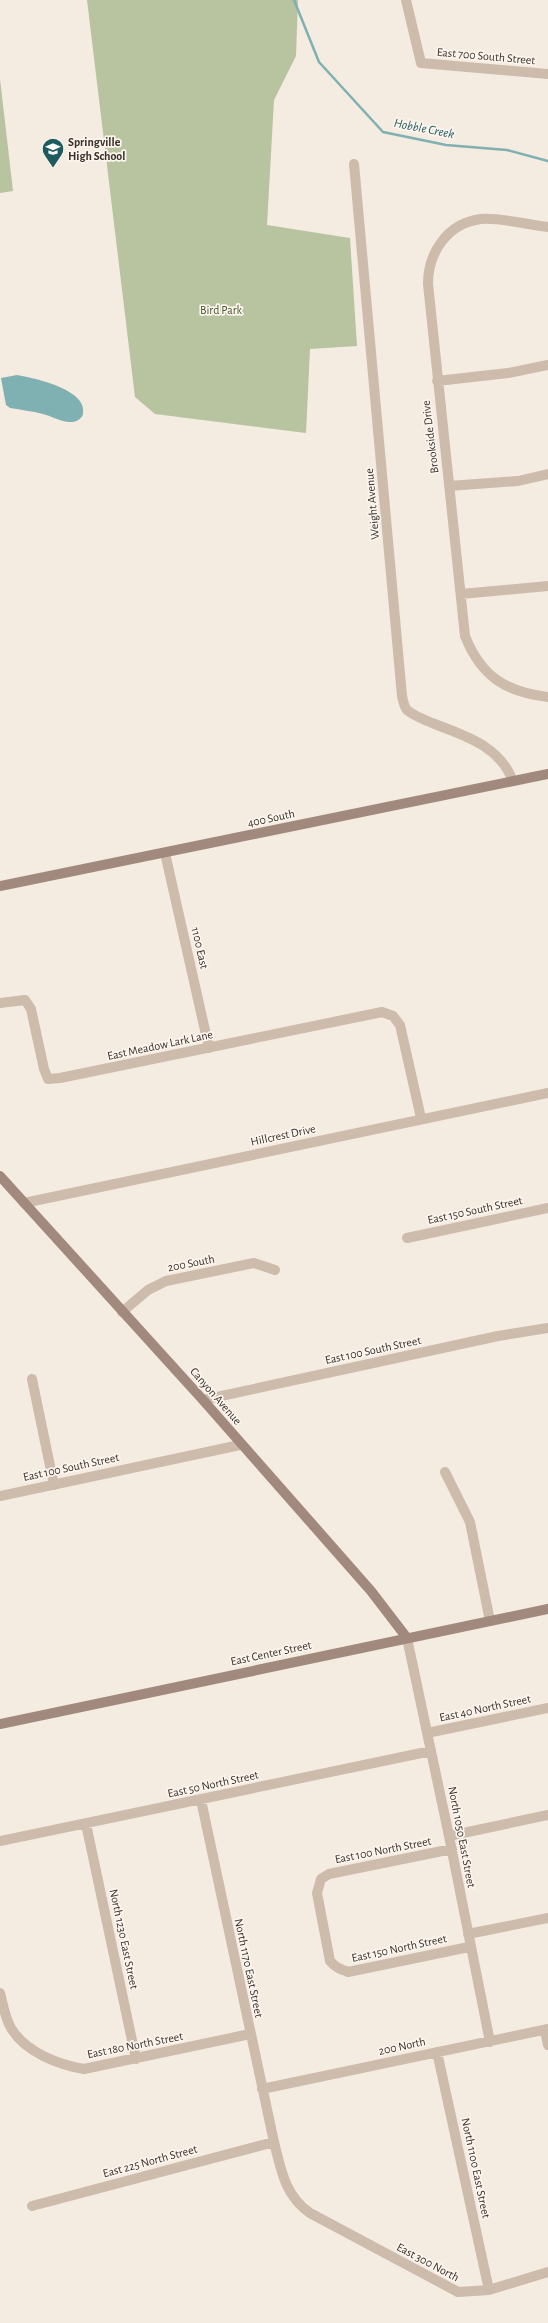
<svg xmlns="http://www.w3.org/2000/svg" width="548" height="2323" viewBox="0 0 548 2323" font-family="'Alegreya Sans',sans-serif">
<style>
.green{fill:#b8c4a0}
.water{fill:#7fb0b2}
.lines{fill:none;stroke-linecap:round;stroke-linejoin:round}
.stream{stroke:#7fb0b2;stroke-width:2.5}
.street{stroke:#cdbbac;stroke-width:10}
.secondary{stroke:#a18a7d;stroke-width:10}
.labels{text-anchor:middle;dominant-baseline:central;stroke-width:3.5;stroke-linejoin:round;paint-order:stroke}
.street-label{font-size:12px;fill:#3b302b;stroke:#fbf5ee}
.poi-label{font-size:12px;font-weight:bold;fill:#3b302b;stroke:#fbf5ee;text-anchor:start}
.park-label{font-size:12px;fill:#4a5a2e;stroke:#fbf5ee}
.water-label{font-size:13px;font-style:italic;fill:#1f5a5e;stroke:#fbf5ee}
</style>
<rect width="100%" height="100%" fill="#f4ebe1"/>
<path class="green" d="M87,0h211l-2,56 -22,44 -7,125 83,13 7,108 -47,3 -4,84 -151,-19 -20,-17z
M0,79l13,112 -13,2z"/>
<path class="water" d="M17,375c16,3 71,14 66,39 -1,4 -6,8 -11,8 -10,1 -20,-6 -29,-8 -11,-3 -22,-4 -33,-6l-4,-3 -5,-27z"/>
<g class="lines">
<path class="stream" d="M294,0l25,62 64,70 63,13 61,5 41,11"/>
<path class="street" d="M406,0l15,63 127,11
M354,164l48,532c1,4 2,11 5,14 7,6 16,9 25,13 33,13 67,22 81,58
M548,227c-19,-2 -49,-10 -67,-8 -33,4 -53,33 -53,65l37,352c16,40 40,56 83,61
M437,381l71,-8 40,-8
M449,486l69,-5 30,-7
M461,594l87,-8
M165,853l44,195
M0,1003l25,-3 6,9 13,60 4,10 12,-1 322,-66 11,4 7,9 21,93
M24,1203l524,-110
M407,1238l141,-30
M122,1312l26,-22 18,-9 88,-18 21,7
M32,1379l22,106
M203,1400l295,-64 50,-8
M445,1472l25,50 20,99
M0,1496l240,-51
M407,1638l42,198 41,206
M427,1733l121,-25
M201,1800l73,342c7,28 11,54 36,71l148,79 31,-2 59,-18
M86,1824l50,235
M449,1836l99,-21
M0,1841l431,-90
M452,1849l-123,25 -8,5 -4,14 13,68c5,6 10,8 18,11l121,-25
M468,1934l80,-16
M0,1993c3,11 5,25 11,35 14,24 48,37 73,41l166,-35
M545,2030l3,15
M437,2052l52,238
M262,2089l286,-60
M32,2206l242,-64"/>
<path class="secondary" d="M0,886l548,-112
M0,1176l203,224 168,191 36,47
M0,1724l548,-115"/>
</g>
<defs>
<g id="school-pin" transform="scale(1.15)"><path d="M0 17L-7.5 6A9.5 9.5 0 1 1 7.5 6Z" fill="#1f5a5e" stroke="#fbf5ee"/><path d="M0-5L7-2L0 1L-7-2ZM-4 1L0 2.5L4 1V4Q0 6-4 4Z" fill="#fff"/></g>
</defs>
<g fill-rule="evenodd">
<use href="#school-pin" x="53" y="149"/>
</g>
<g class="labels">
<g class="street-label">
<text transform="translate(486 56) rotate(5)">East 700 South Street</text>
<text transform="translate(430 437) rotate(-97)">Brookside Drive</text>
<text transform="translate(372 504) rotate(-95)">Weight Avenue</text>
<text transform="translate(271 818) rotate(-12)">400 South</text>
<text transform="translate(200 948) rotate(77)">1100 East</text>
<text transform="translate(160 1045) rotate(-12)">East Meadow Lark Lane</text>
<text transform="translate(283 1135) rotate(-12)">Hillcrest Drive</text>
<text transform="translate(475 1210) rotate(-12)">East 150 South Street</text>
<text transform="translate(191 1263) rotate(-11)">200 South</text>
<text transform="translate(373 1350) rotate(-12)">East 100 South Street</text>
<text transform="translate(216 1396) rotate(49)">Canyon Avenue</text>
<text transform="translate(71 1467) rotate(-12)">East 100 South Street</text>
<text transform="translate(271 1653) rotate(-12)">East Center Street</text>
<text transform="translate(485 1708) rotate(-12)">East 40 North Street</text>
<text transform="translate(213 1784) rotate(-12)">East 50 North Street</text>
<text transform="translate(462 1837) rotate(79)">North 1050 East Street</text>
<text transform="translate(383 1850) rotate(-11)">East 100 North Street</text>
<text transform="translate(124 1939) rotate(78)">North 1230 East Street</text>
<text transform="translate(399 1948) rotate(-12)">East 150 North Street</text>
<text transform="translate(249 1968) rotate(78)">North 1170 East Street</text>
<text transform="translate(135 2045) rotate(-11)">East 180 North Street</text>
<text transform="translate(402 2046) rotate(-12)">200 North</text>
<text transform="translate(150 2161) rotate(-15)">East 225 North Street</text>
<text transform="translate(476 2168) rotate(78)">North 1100 East Street</text>
<text transform="translate(428 2262) rotate(28)">East 300 North</text>
</g>
<g class="poi-label">
<text x="68" y="142">Springville<tspan x="68" dy="14">High School</tspan></text>
</g>
<g class="park-label">
<text x="221" y="310">Bird Park</text>
</g>
<g class="water-label">
<text transform="translate(424 129) rotate(11)">Hobble Creek</text>
</g>
</g>
</svg>
